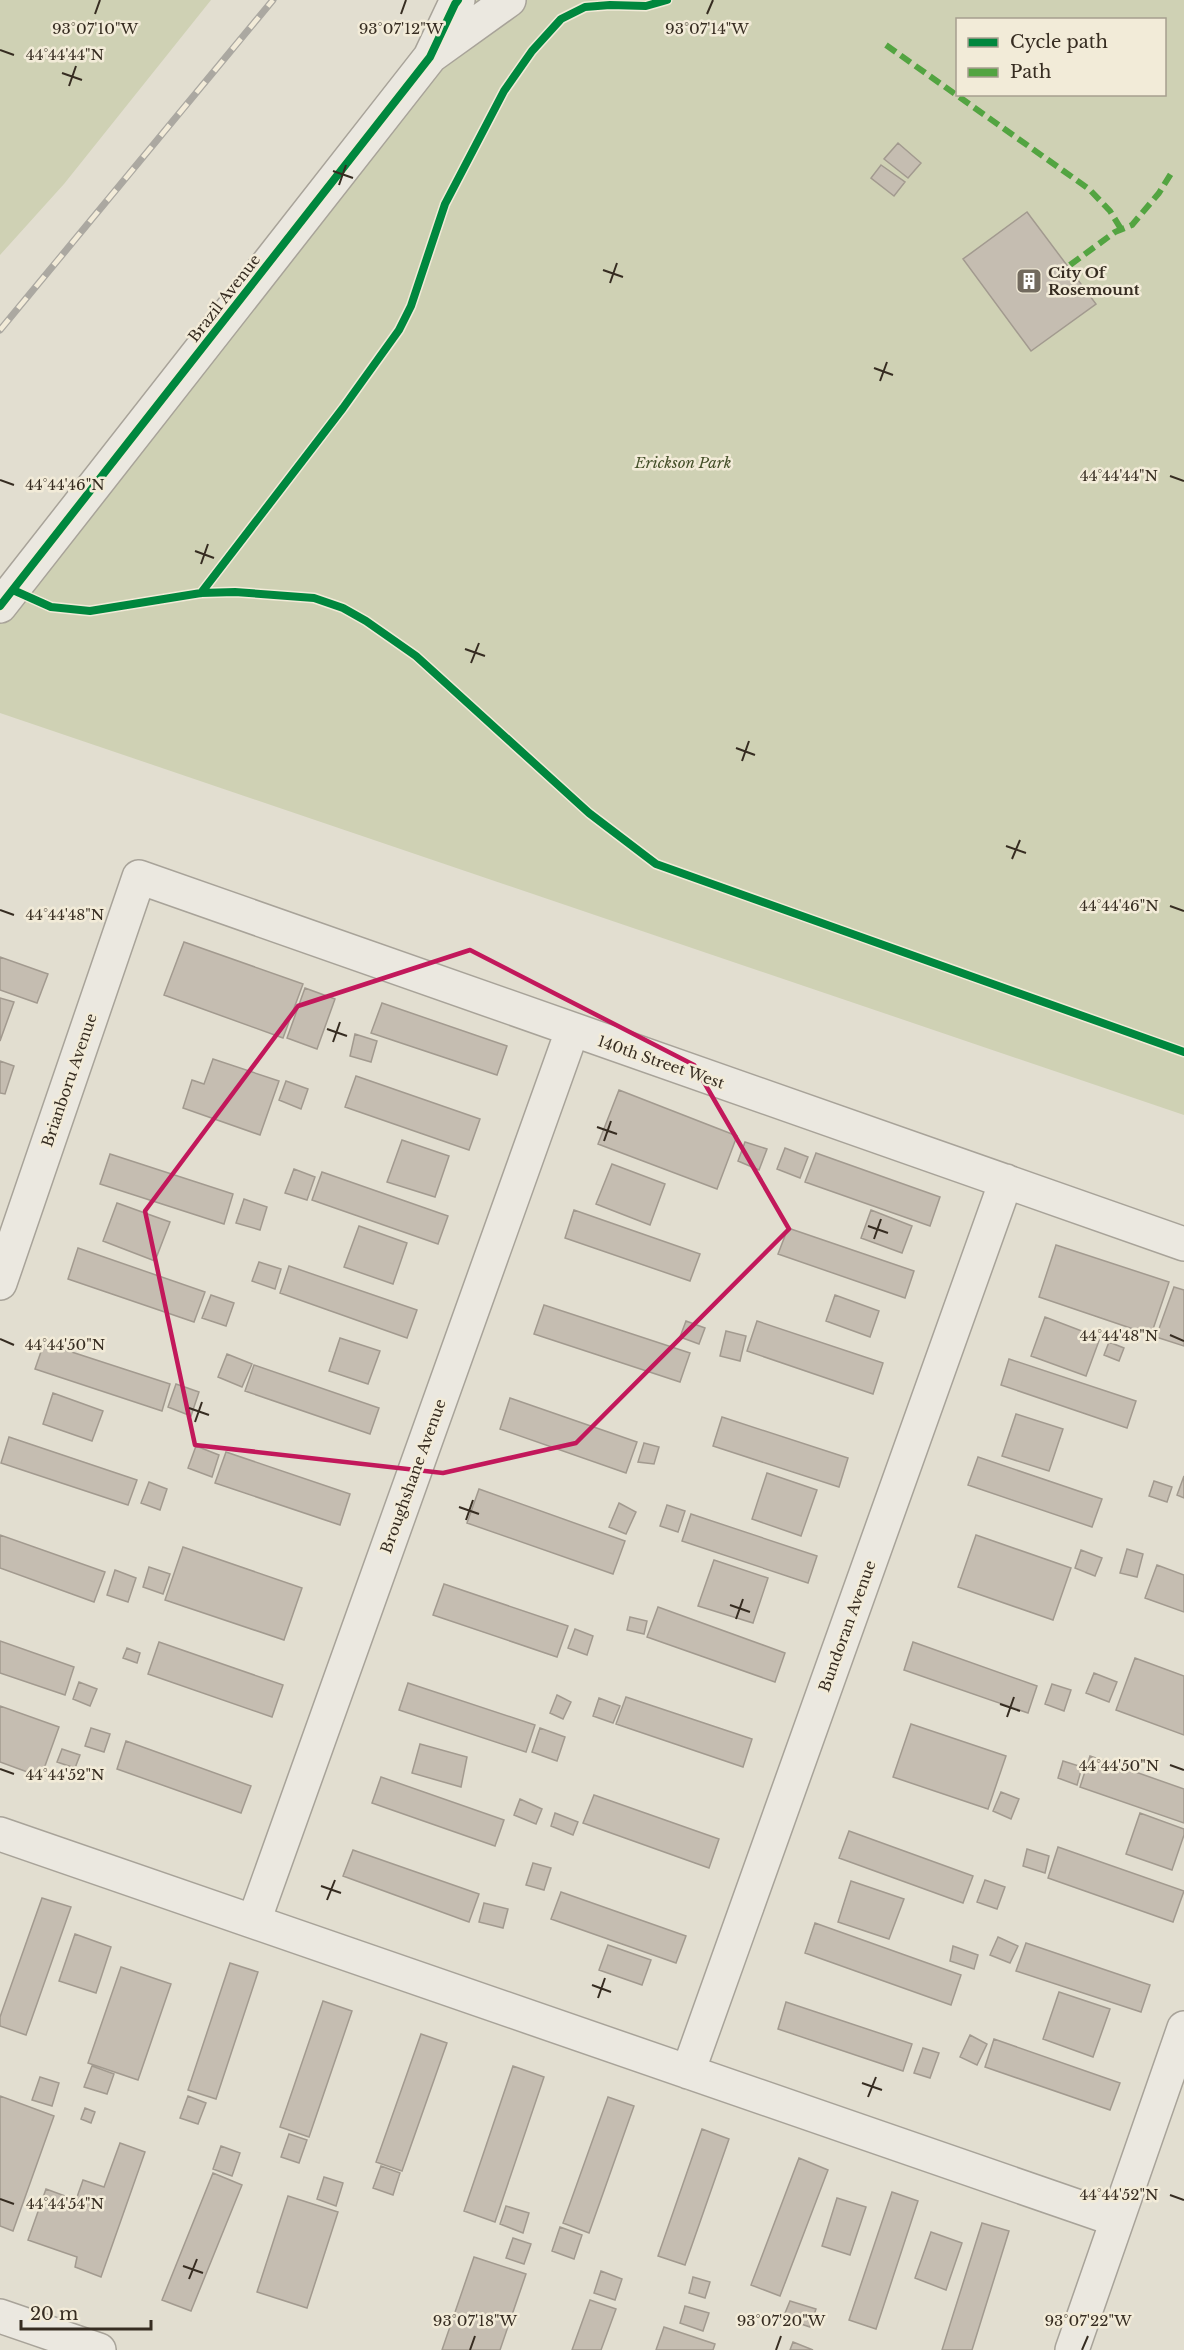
<svg xmlns="http://www.w3.org/2000/svg" width="1184" height="2350" viewBox="0 0 1184 2350" font-family="'Libre Baskerville',serif">
<style>
.green{fill:#cfd1b4;fill-rule:evenodd}
.building{fill:#c5bdb1;stroke:#a29a8f;stroke-width:1.5}
.lines{fill:none;stroke-linecap:round;stroke-linejoin:round}
.minor-casing{stroke:#a8a399;stroke-width:36}
.minor{stroke:#ebe8e0;stroke-width:33}
.rail-casing{stroke:#aba8a1;stroke-width:7}
.rail{stroke:#f2ebd8;stroke-width:4.5;stroke-dasharray:14;stroke-linecap:butt}
.quiet{stroke:#53a441;stroke-width:6;stroke-dasharray:12 6;stroke-linecap:butt}
.cycleway-casing{stroke:#f2ebd8;stroke-width:11}
.cycleway{stroke:#00873e;stroke-width:8}
.marked{fill:none;stroke:#c2185b;stroke-width:4.5;stroke-linejoin:round}
.ticks{fill:none;stroke:#362c21;stroke-width:2}
.labels{text-anchor:middle;dominant-baseline:central;stroke-width:5;stroke-linejoin:round;paint-order:stroke}
.poi-label{font-size:15px;font-weight:bold;fill:#362c21;stroke:#f2ebd8;text-anchor:start}
.street-label{font-size:15px;fill:#362c21;stroke:#f2ebd8}
.park-label{font-size:15px;font-style:italic;fill:#45502a;stroke:#f2ebd8}
.ticks-label{font-size:15px;text-anchor:middle;fill:#362c21;stroke:#f2ebd8;stroke-width:5;stroke-linejoin:round;paint-order:stroke}
</style>
<rect width="100%" height="100%" fill="#e2ded0"/>
<path class="green" d="M0,0h211l-147,184 -64,71z
M466,0h718v1115l-1184,-402v-128zM958,20h206v74h-206z"/>
<path class="building" d="M898,143l23,20 -13,15 -24,-19z
M881,165l24,17 -11,14 -23,-18z
M1027,212l69,92 -65,47 -68,-92z
M184,942l119,42 -20,54 -119,-43z
M0,957l48,17 -11,29 -37,-13z
M305,988l30,11 -18,50 -30,-11z
M0,998l14,4 -14,39z
M382,1003l125,43 -10,29 -126,-42z
M355,1034l22,7 -6,21 -21,-6z
M213,1059l66,22 -19,54 -77,-27 9,-28 12,4z
M0,1061l14,5 -9,28 -5,-1z
M356,1076l124,43 -11,31 -124,-43z
M286,1081l22,8 -7,20 -22,-9z
M619,1090l118,46 -20,53 -119,-45z
M402,1140l47,16 -14,41 -48,-15z
M745,1142l22,7 -8,21 -21,-9z
M785,1148l23,9 -8,21 -23,-9z
M816,1153l124,44 -10,29 -125,-44z
M110,1154l123,40 -9,30 -124,-40z
M612,1164l53,20 -15,41 -54,-21z
M294,1169l21,8 -8,23 -22,-7z
M322,1172l126,44 -10,28 -126,-44z
M244,1199l23,8 -7,23 -24,-7z
M117,1203l53,19 -15,39 -52,-20z
M574,1210l126,44 -10,27 -125,-43z
M871,1210l41,16 -10,27 -41,-15z
M359,1226l48,17 -14,41 -49,-17z
M788,1228l126,43 -9,27 -127,-44z
M1056,1245l113,37 -18,53 -112,-38z
M78,1248l127,44 -11,30 -126,-43z
M259,1262l22,7 -6,20 -23,-8z
M289,1266l128,44 -10,28 -127,-45z
M1174,1287l10,3v56l-28,-9z
M211,1295l23,8 -8,23 -24,-8z
M835,1295l44,16 -9,26 -44,-16z
M544,1305l146,48 -10,29 -146,-48z
M1045,1317l55,21 -14,38 -55,-20z
M686,1321l19,7 -6,16 -19,-7z
M757,1321l126,42 -10,31 -126,-43z
M726,1331l20,5 -6,25 -20,-5z
M340,1338l40,13 -12,33 -39,-13z
M1109,1342l15,6 -5,13 -15,-6z
M44,1343l126,41 -8,27 -127,-42z
M227,1354l25,10 -10,23 -24,-10z
M1009,1359l127,42 -9,27 -126,-43z
M254,1365l125,43 -9,26 -125,-43z
M176,1384l23,8 -8,24 -23,-9z
M53,1393l50,18 -11,30 -49,-17z
M510,1398l127,44 -11,31 -126,-44z
M1016,1414l47,15 -14,42 -47,-15z
M722,1417l126,41 -9,29 -126,-41z
M9,1437l128,43 -9,25 -127,-42z
M644,1443l15,4 -5,17 -16,-2z
M196,1446l23,9 -7,22 -24,-9z
M226,1452l124,42 -10,31 -125,-42z
M978,1457l124,42 -10,28 -124,-42z
M767,1473l50,17 -16,46 -49,-17z
M1184,1476v22l-7,-3z
M1154,1481l18,6 -5,15 -18,-6z
M149,1482l18,7 -7,21 -19,-7z
M479,1489l146,52 -12,33 -146,-51z
M619,1503l17,9 -10,22 -17,-7z
M667,1505l18,6 -7,21 -18,-6z
M691,1514l126,42 -9,27 -126,-42z
M0,1535l105,37 -11,30 -94,-34z
M976,1535l95,33 -18,52 -95,-33z
M183,1547l119,41 -18,52 -119,-40z
M1127,1549l16,5 -6,23 -17,-4z
M1081,1550l21,8 -7,18 -20,-8z
M714,1560l54,18 -15,45 -55,-17z
M1157,1565l27,10v37l-39,-14z
M149,1567l21,7 -7,20 -20,-7z
M115,1570l21,8 -8,24 -21,-7z
M444,1584l124,42 -11,31 -124,-42z
M658,1607l127,46 -10,29 -128,-45z
M630,1617l17,4 -3,13 -17,-4z
M575,1629l18,7 -6,19 -19,-7z
M0,1641l74,26 -9,28 -65,-22z
M159,1642l124,43 -11,32 -124,-43z
M913,1642l124,44 -9,27 -124,-43z
M127,1648l13,5 -3,10 -14,-5z
M1135,1658l49,18v59l-68,-25z
M1094,1673l23,9 -8,20 -23,-9z
M79,1682l18,7 -7,17 -17,-7z
M408,1683l127,42 -9,27 -127,-42z
M1052,1684l19,6 -7,21 -19,-7z
M557,1695l14,7 -8,17 -13,-6z
M626,1697l126,42 -9,28 -127,-43z
M599,1698l21,8 -7,17 -20,-7z
M0,1706l59,21 -18,50 -41,-15z
M911,1724l95,32 -18,53 -95,-32z
M91,1728l19,6 -6,18 -19,-6z
M540,1728l25,9 -8,24 -25,-9z
M126,1741l125,45 -10,27 -124,-44z
M420,1744l47,13 -6,30 -49,-14z
M62,1749l18,6 -5,13 -18,-6z
M1090,1756l94,33v34l-104,-36z
M1063,1761l19,6 -5,18 -19,-7z
M381,1777l123,43 -9,26 -123,-43z
M1001,1792l18,7 -8,20 -18,-8z
M594,1795l125,44 -10,29 -126,-45z
M520,1799l22,10 -6,15 -22,-9z
M555,1813l23,9 -5,13 -22,-9z
M1140,1813l44,16v6l-12,35 -46,-16z
M849,1831l124,45 -10,27 -124,-45z
M1058,1847l126,44 -11,31 -125,-44z
M1027,1849l22,7 -4,17 -22,-7z
M353,1850l126,44 -10,28 -126,-46z
M533,1863l18,5 -7,22 -18,-5z
M985,1880l20,7 -8,22 -20,-7z
M851,1881l53,18 -15,40 -51,-17z
M561,1892l125,44 -10,27 -125,-44z
M42,1898l29,9 -45,128 -26,-9v-9z
M484,1903l24,6 -5,19 -24,-6z
M815,1923l146,52 -10,30 -146,-52z
M75,1934l36,13 -15,46 -37,-12z
M998,1937l20,9 -8,17 -20,-8z
M1026,1943l124,42 -9,27 -125,-41z
M608,1945l43,15 -9,25 -43,-15z
M953,1946l25,9 -4,14 -24,-8z
M230,1963l28,9 -42,127 -28,-9z
M121,1967l50,17 -33,96 -50,-17z
M1059,1992l51,17 -17,48 -50,-18z
M323,2001l29,10 -43,126 -29,-10z
M786,2002l126,42 -9,27 -125,-42z
M421,2034l26,9 -45,128 -26,-9z
M970,2035l17,9 -10,21 -17,-8z
M994,2039l126,44 -10,27 -125,-43z
M923,2048l16,5 -9,25 -16,-5z
M92,2066l22,8 -7,20 -23,-7z
M513,2066l31,11 -49,145 -31,-11z
M40,2077l19,6 -7,23 -20,-6z
M0,2096l54,20 -41,115 -13,-5z
M188,2096l18,7 -8,21 -18,-6z
M608,2097l26,9 -45,127 -26,-10z
M85,2108l10,4 -4,11 -10,-4z
M702,2129l27,10 -44,126 -27,-9z
M289,2134l18,6 -8,23 -18,-6z
M120,2143l25,9 -44,125 -26,-10 2,-10 -49,-17 18,-51 30,11 7,-20 21,7z
M221,2146l19,7 -8,23 -19,-7z
M799,2158l29,12 -48,126 -29,-11z
M381,2166l19,7 -7,22 -20,-7z
M213,2173l29,12 -51,126 -29,-11z
M324,2177l19,6 -7,23 -19,-7z
M892,2192l26,9 -42,128 -27,-9z
M288,2196l50,16 -31,96 -50,-16z
M837,2198l29,9 -16,48 -28,-9z
M506,2206l23,7 -6,20 -23,-9z
M982,2223l27,8 -37,119h-30z
M560,2227l22,8 -8,24 -22,-8z
M931,2232l31,11 -16,47 -31,-12z
M513,2238l18,6 -7,20 -18,-6z
M474,2257l52,17 -26,76h-58z
M601,2271l21,8 -7,21 -21,-7z
M693,2277l17,5 -5,16 -16,-5z
M590,2300l26,9 -15,41h-29z
M790,2301l26,8 -6,18 -27,-9z
M685,2306l24,7 -6,18 -23,-8z
M664,2327l51,17 -2,6h-57z
M793,2342l20,8h-23z"/>
<g class="lines">
<g class="minor-casing">
<path id="minor" d="M431,56l78,-56
M0,606l430,-549 25,-53 3,-4
M0,1283l139,-406 1045,367
M0,1834l1117,386
M254,1921l318,-890
M688,2072l318,-891
M0,2316l99,34
M1072,2350l112,-322"/>
</g>
<use href="#minor" class="minor"/>
<g class="rail-casing">
<path id="rail" d="M0,330l273,-330"/>
</g>
<use href="#rail" class="rail"/>
<path class="quiet" d="M886,45l203,144 21,22 11,18
M1070,265l45,-33 17,-7 27,-32 13,-21"/>
<g class="cycleway-casing">
<path id="cycleway" d="M13,590l38,17 39,4 111,-18 34,-1 79,6 29,10 23,13 50,35 173,157 67,51 528,188
M201,593l142,-185 56,-78 12,-24 34,-102 59,-113 28,-40 29,-32 24,-12 25,-2 36,1 21,-6
M0,606l430,-549 25,-53 3,-4"/>
</g>
<use href="#cycleway" class="cycleway"/>
</g>
<path class="marked" d="M470,950l224,115 95,164 -213,214 -133,30 -248,-28 -50,-234 153,-205z"/>
<path class="ticks" d="M95,14l5,-14M401,14l5,-14M707,14l6,-14M0,50l14,5M62,73l20,7M69,86l7,-20M333,171l20,7M339,185l7,-20M603,270l20,7M610,283l7,-20M874,368l19,7M880,381l7,-19M1170,476l14,5M0,480l14,5M195,551l19,7M201,564l7,-20M465,649l20,7M471,663l8,-20M736,748l19,7M742,761l7,-20M1006,846l20,7M1012,859l8,-19M1170,906l14,5M0,910l14,5M327,1029l20,7M333,1042l7,-20M597,1127l20,7M604,1141l7,-20M868,1226l20,7M874,1239l7,-20M1170,1335l14,6M0,1339l14,6M189,1408l20,7M195,1422l7,-20M459,1507l20,7M466,1520l7,-20M730,1605l20,7M736,1619l7,-20M1000,1704l20,7M1007,1717l7,-20M1170,1765l14,5M0,1769l14,5M321,1886l20,7M327,1900l8,-20M592,1985l19,7M598,1998l7,-20M862,2083l20,7M868,2097l8,-20M1170,2195l14,5M0,2199l14,5M183,2266l20,7M189,2279l8,-20M470,2350l5,-14M776,2350l5,-14M1082,2350l6,-14"/>
<defs>
<g id="building-square" transform="scale(1.35)"><rect x="-9" y="-9" width="18" height="18" rx="4" fill="#726a5e" stroke="#f2ebd8"/><path d="M-4-6H4V6H1V3H-1V6H-4ZM-2.5-4.3h1.7v1.8h-1.7ZM.8-4.3h1.7v1.8H.8ZM-2.5-1h1.7V.8h-1.7ZM.8-1h1.7V.8H.8Z" fill="#fff"/></g>
</defs>
<g fill-rule="evenodd">
<use href="#building-square" x="1029" y="281"/>
</g>
<g class="labels">
<g class="poi-label">
<text x="1048" y="272">City Of<tspan x="1048" dy="17">Rosemount</tspan></text>
</g>
<g class="street-label">
<text transform="translate(224 298) rotate(-52)">Brazil Avenue</text>
<text transform="translate(661 1062) rotate(19)">140th Street West</text>
<text transform="translate(69 1080) rotate(-71)">Brianboru Avenue</text>
<text transform="translate(413 1476) rotate(-70)">Broughshane Avenue</text>
<text transform="translate(847 1626) rotate(-70)">Bundoran Avenue</text>
</g>
<g class="park-label">
<text x="683" y="462">Erickson Park</text>
</g>
</g>
<g class="ticks-label">
<text x="95" y="34">93°07'10"W</text>
<text x="401" y="34">93°07'12"W</text>
<text x="707" y="34">93°07'14"W</text>
<text x="65" y="60">44°44'44"N</text>
<text x="1119" y="481">44°44'44"N</text>
<text x="65" y="490">44°44'46"N</text>
<text x="1119" y="911">44°44'46"N</text>
<text x="65" y="920">44°44'48"N</text>
<text x="1119" y="1341">44°44'48"N</text>
<text x="65" y="1350">44°44'50"N</text>
<text x="1119" y="1771">44°44'50"N</text>
<text x="65" y="1780">44°44'52"N</text>
<text x="1119" y="2200">44°44'52"N</text>
<text x="65" y="2209">44°44'54"N</text>
<text x="475" y="2326">93°07'18"W</text>
<text x="781" y="2326">93°07'20"W</text>
<text x="1088" y="2326">93°07'22"W</text>
</g>
<rect x="956" y="18" width="210" height="78" fill="#f2ebd8" stroke="#a79f8f" stroke-width="1.5"/>
<rect x="968" y="38" width="30" height="9" fill="#00873e" stroke="#a79f8f" stroke-width="1.5"/>
<text x="1010" y="48" font-size="18" fill="#362c21">Cycle path</text>
<rect x="968" y="68" width="30" height="9" fill="#53a441" stroke="#a79f8f" stroke-width="1.5"/>
<text x="1010" y="78" font-size="18" fill="#362c21">Path</text>
<path d="M21 2320v9h130v-9" fill="none" stroke="#362c21" stroke-width="3"/>
<text x="30" y="2320" font-size="18" fill="#362c21" stroke="#f2ebd8" stroke-width="4.5" paint-order="stroke">20 m</text>
</svg>
